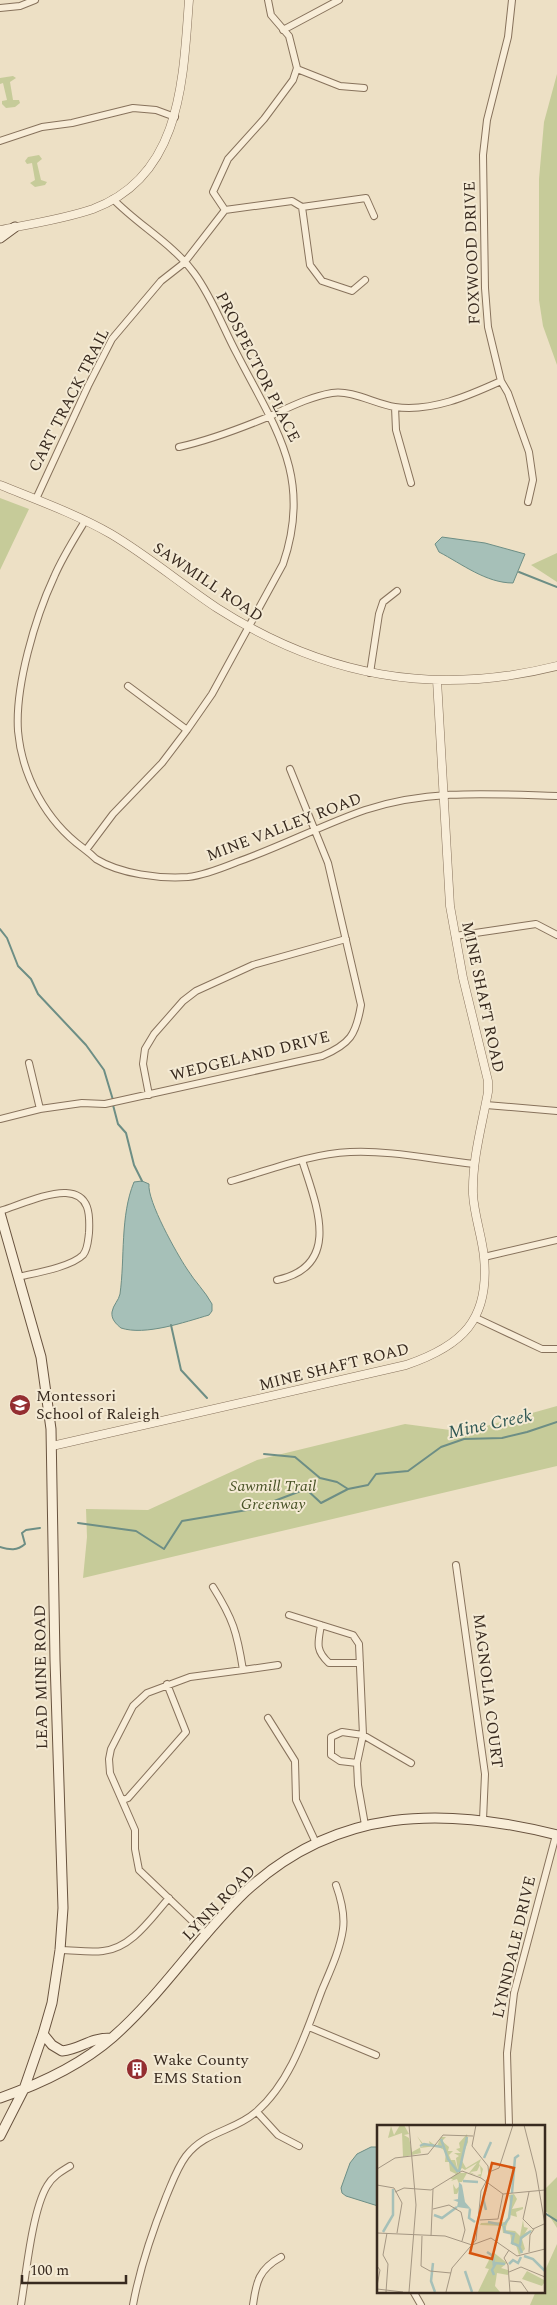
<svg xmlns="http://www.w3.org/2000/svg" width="557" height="2305" viewBox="0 0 557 2305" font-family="Spectral,serif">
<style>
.green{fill:#c6cb99}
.water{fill:#a6c0b8;stroke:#6d8e85}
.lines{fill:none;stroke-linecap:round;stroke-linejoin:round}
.stream{stroke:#6d8e85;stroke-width:2}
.minor-casing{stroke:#87725c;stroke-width:8}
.tertiary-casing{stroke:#87725c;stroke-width:9}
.secondary-casing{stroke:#69533f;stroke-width:11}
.minor{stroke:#f8edd8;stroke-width:6}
.tertiary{stroke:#f8edd8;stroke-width:8}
.secondary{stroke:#f8edd8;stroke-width:9}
.labels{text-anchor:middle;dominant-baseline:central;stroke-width:4;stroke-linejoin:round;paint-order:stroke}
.street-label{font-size:16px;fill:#382a1f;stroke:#f4ead4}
.poi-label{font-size:16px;fill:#382a1f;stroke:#f4ead4;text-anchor:start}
.park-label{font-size:16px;font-style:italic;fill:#495326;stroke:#f4ead4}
.water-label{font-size:18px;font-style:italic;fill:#2f5753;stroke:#f4ead4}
.inset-river{fill:none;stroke:#a6c0b8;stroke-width:2.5}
.inset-road{fill:none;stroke:#a59783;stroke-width:1}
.view{fill:#d6540e;fill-opacity:0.15;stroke:#d6540e;stroke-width:2.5}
.inset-edge{fill:none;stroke:#382a1f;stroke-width:2.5}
</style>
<rect width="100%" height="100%" fill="#ede0c5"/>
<path class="green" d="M557,74v291l-14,-39 -4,-26v-121l5,-57z
M13,76l3,2 -6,4 3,18h6l1,3 -5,4 -9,1 -4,-4v-3l5,-1 -4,-17 -3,1v-6z
M39,155l3,4 -5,4 4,17 6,2 -2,3 -10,2 -5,-4 5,-3 -3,-17 -5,1 -2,-3 3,-4z
M0,498l29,11 -29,61z
M557,553v29l-26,-17z
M557,1406v60l-474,112 4,-41 -1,-28 62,1 109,-50 148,-36 60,8z
M557,2177v51l-10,-16h-4v-21z
M557,2244v61h-27l6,-14h7v-16z"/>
<path class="water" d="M442,537l43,6 40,11 -12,29c-27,0 -51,-19 -74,-31l-4,-8z
M142,1181l7,3c-2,17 28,70 38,85 8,13 18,22 25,35v7l-3,4c-24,7 -64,21 -88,13 -5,-4 -10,-9 -9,-16 1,-7 7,-12 8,-18 5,-36 0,-78 14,-112z
M371,2147h7v59l-32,-10 -4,-3 -1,-5 9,-25 7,-9z"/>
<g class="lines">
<path class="stream" d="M519,572l38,15
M0,929l7,9 11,28 13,13 7,15 48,51 18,25 9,30
M113,1105l5,19 8,9 8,32 8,16
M171,1325l10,45 26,28
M264,1454l31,3 25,21 17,4 11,7 20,-4 8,-11 32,-3 33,-24 23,-8 38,-1 25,-6 30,-10
M78,1523l58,8 28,18 18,-28 71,-12 53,-20 15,14 27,-14
M0,1547c10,3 17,4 25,-3l-3,-11 4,-3 14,-2
M543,2212l14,9"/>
<g class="minor-casing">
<path id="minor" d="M512,0l-4,37 -21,83 -4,35 2,133 3,39 13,54 7,12 21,59 4,28 -5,22
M0,8l20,-2 15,-6
M283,30l56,-30
M297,69l43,17 24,2
M0,141l42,-14 30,-4 61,-15 23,2 19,7
M302,207l8,58 12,16 30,10 13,-11
M302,207l64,-9 8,18
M225,210l-12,-18 15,-33 36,-40 29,-39 4,-12 -8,-32 -18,-21 -3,-15
M225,210l67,-9 10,6
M395,407l1,23 15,53
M179,447c31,-7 60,-18 89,-30 22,-10 41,-20 64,-24 21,-3 43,11 63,14 37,5 73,-11 106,-26
M36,499l52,-113 24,-47 49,-58 23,-18 41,-53
M85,521c-11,18 -23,37 -31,56 -19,41 -39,109 -36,154 4,45 28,90 65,117 4,3 9,7 13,11 24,15 64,20 92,18 17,-2 34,-9 49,-15 43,-15 85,-37 128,-52 65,-21 125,-16 192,-14
M370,673l9,-59 4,-12 14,-11
M128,686l59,44
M86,850l27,-36 49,-51 25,-33 25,-36 71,-130c30,-87 -8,-136 -46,-210 -14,-26 -25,-57 -43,-81 -21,-29 -56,-48 -81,-74
M455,936l81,-12 21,11
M29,1063l11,46
M149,1095l-6,-31 2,-15 9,-15 29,-33 13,-10 57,-26 93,-26
M486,1105l71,6
M0,1119l40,-10 42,-6 23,1 217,-48c28,-12 34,-21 39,-51l-33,-142 -38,-94
M231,1181c39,-11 78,-27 119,-29 41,-2 84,8 125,12
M0,1211c19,-6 48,-19 66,-18 24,1 24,22 23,40 -1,7 -1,16 -6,22 -12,12 -48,18 -65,22
M484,1257l73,-17
M277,1280c66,-14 39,-76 25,-120
M476,1318l66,31h15
M456,1565l29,209 -2,46
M289,1615l64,20 6,9 4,91 -6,28 1,22 7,40
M321,1625c-3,18 -6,25 8,38h31
M243,1670l35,-5
M268,1718l27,43 1,39 20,43
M357,1763l-17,-2 -9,-6v-18l11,-5 21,3 48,28
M123,1800l5,-2 58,-66 -19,-48
M207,1935l-68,-65 -4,-21v-19l-25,-57 -1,-14 2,-10 22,-43 14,-13 43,-16 53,-7c-6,-38 -10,-51 -30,-83
M60,1950c14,0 29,3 43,1 29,-3 48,-33 66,-53
M309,2027l67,28
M257,2112l21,23 21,11
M509,2126l-2,-73 7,-60 42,-158
M413,2291l8,14
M21,2305c5,-30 11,-94 26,-119 5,-9 13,-14 23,-20
M133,2305c7,-38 19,-73 33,-108 6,-14 11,-29 20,-41 19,-25 49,-25 70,-44 35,-30 50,-80 66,-122 8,-19 18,-40 21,-61 2,-15 -2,-30 -7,-44
M253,2305c3,-23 6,-36 28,-48"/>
</g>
<g class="tertiary-casing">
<path id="tertiary" d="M0,230c31,-6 64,-11 93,-21 89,-33 90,-130 96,-209
M0,485c37,15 76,29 111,49 37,22 70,50 106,74 106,68 217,89 340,58
M52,1446l354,-81c56,-19 84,-45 78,-108 -2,-21 -10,-42 -11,-63 -1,-34 9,-69 15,-102v-11l-25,-103 -13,-72 -13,-226"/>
</g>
<g class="secondary-casing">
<path id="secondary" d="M0,238l15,-11
M0,1213l41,144 10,72 4,231 8,248 -3,42 -8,53 -9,31 -19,55 -24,47
M43,2034l9,11 10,6c20,-2 26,-13 49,-13
M0,2098c40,-14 81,-33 113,-61 49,-43 85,-100 132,-145 91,-85 198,-86 312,-57"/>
</g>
<use href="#minor" class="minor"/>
<use href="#tertiary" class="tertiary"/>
<use href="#secondary" class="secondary"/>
</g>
<defs>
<g id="school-disc" transform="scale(1.125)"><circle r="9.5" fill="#942e31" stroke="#f4ead4"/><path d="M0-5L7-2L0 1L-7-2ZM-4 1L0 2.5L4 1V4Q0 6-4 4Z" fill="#fff"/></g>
<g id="building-disc" transform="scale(1.125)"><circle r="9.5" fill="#942e31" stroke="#f4ead4"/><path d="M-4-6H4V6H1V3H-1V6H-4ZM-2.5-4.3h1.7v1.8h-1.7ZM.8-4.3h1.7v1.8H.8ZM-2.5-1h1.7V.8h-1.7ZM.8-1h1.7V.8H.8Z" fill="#fff"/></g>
</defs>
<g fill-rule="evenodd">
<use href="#school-disc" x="20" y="1405"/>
<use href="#building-disc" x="137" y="2069"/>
</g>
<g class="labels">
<g class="street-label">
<text transform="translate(472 253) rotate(-92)">FOXWOOD DRIVE</text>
<text transform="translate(258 367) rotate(63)">PROSPECTOR PLACE</text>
<text transform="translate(69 400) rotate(-63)">CART TRACK TRAIL</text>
<text transform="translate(208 582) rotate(34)">SAWMILL ROAD</text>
<text transform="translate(284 827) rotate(-21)">MINE VALLEY ROAD</text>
<text transform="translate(483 997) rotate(78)">MINE SHAFT ROAD</text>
<text transform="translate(250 1056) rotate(-14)">WEDGELAND DRIVE</text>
<text transform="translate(334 1367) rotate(-14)">MINE SHAFT ROAD</text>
<text transform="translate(41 1677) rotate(-91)">LEAD MINE ROAD</text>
<text transform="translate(488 1691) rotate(83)">MAGNOLIA COURT</text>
<text transform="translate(219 1903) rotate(-46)">LYNN ROAD</text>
<text transform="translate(514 1947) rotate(-77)">LYNNDALE DRIVE</text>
</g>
<g class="poi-label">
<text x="36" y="1396">Montessori<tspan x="36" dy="18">School of Raleigh</tspan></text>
<text x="153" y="2060">Wake County<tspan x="153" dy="18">EMS Station</tspan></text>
</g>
<g class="park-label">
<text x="273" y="1486">Sawmill Trail<tspan x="273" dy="18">Greenway</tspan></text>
</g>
<g class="water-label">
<text transform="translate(490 1424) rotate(-12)">Mine Creek</text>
</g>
</g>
<g transform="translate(377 2125)">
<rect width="168" height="168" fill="#ede0c5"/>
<path d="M23,0h4l5,9 -5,1 5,3 3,14 11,-6 -6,-10 7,9h6l-1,-4 7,5 -16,2 1,5 -18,4 -1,-24 -14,5 3,-12 3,9zM90,9l1,8 -7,17 5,9 15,-9 -2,5 4,5 -2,8 -4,-2 4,-1 -1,-9 -3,6 -7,1 6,3 -7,-2 8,-10 -12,7 -3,-2 -4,5h9l-5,9h-3l1,4v2l-3,6h-3l-1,-10 3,5 4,-3 -3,-7 -6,2 5,-5 -3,3h-3l6,-5 -6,-3 -1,-9h-4l1,-11 -9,-5 4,-9h5l-4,4 7,6 -1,4h5l-4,4 2,5h4l3,11 -2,-13 3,-2 -5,-3h7l-5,-4 4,-1 -1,-5zM137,69l3,5 -5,10 11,-2v2l-7,3 1,5 -7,-2 -5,15 10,1 5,5 3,-16 1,7 4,1 -3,5 9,-4 -12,10 3,10 -6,6 -3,-10h-4l-2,-12h-7l-1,-7 -22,-1 1,-2 26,-1 4,-10 -2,-17zM116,127l14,11 -6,5 7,2v5l-11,-2 -2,13 5,6h-22l11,-23 -4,-1zM150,146l17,9v3l-2,3 -20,-7z" fill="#c6cb99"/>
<path d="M82,57l3,3 3,17 6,7 -14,-2 1,-5 -5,-2 5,-1z" fill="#a6c0b8"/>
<path class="inset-river" d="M64,14l7,20 10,13M43,21l4,-2 18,3M107,33l7,-16M82,47l8,-35M86,56l15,1M135,68l3,-35 4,-3M93,84l-1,9 6,4M109,85l-3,-12 4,-13M57,90l8,3 15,-11M111,97l15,3M127,100l5,-7 3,-23M127,101l1,6 9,2 -2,9 7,3 3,7M6,107l10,-17v-26M143,121l1,-8 10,-7M110,127l6,4 1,11M147,131l9,3 12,12M56,138l-2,18 4,11M132,139l4,-4 5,3 3,-6M88,146l7,21M117,150l-2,-5 4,-7 9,1"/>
<path class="inset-road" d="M147,0l12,47 9,53M0,44l18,-11 33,-4 15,-19 30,1M112,47l10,-4 14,-43M0,60l17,3 8,15 -5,30M18,67l9,-4 27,2 31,-19 19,7 22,16 42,-4M152,67l-6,27 10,10 11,-5M56,84l16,-4 12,7 4,18 -3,11M103,95l18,-1 5,-25M0,108l68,3 27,9 19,-7 26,18 28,-7M45,111l-1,30 9,5 21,2M54,111l2,-47M132,125l-5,8 4,7 2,27M152,127l1,-17 4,-6M0,141l3,4 -3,16M132,147l12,-5 24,10M133,156l11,1 7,10M0,164l26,3M9,167l2,-28 -5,-9 4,-22M32,167l7,-87 -7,-80M69,167l6,-24 24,-28 5,-49 8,-15 -1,-10 -16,-20 4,-21"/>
<path class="view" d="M115,38l22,5 -22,91 -22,-6z"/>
<rect width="168" height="168" class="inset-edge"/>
</g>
<path d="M22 2275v8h104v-8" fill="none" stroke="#382a1f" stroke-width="2.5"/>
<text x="30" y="2275" font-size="15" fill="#382a1f" stroke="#f4ead4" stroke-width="4" paint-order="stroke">100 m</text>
</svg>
